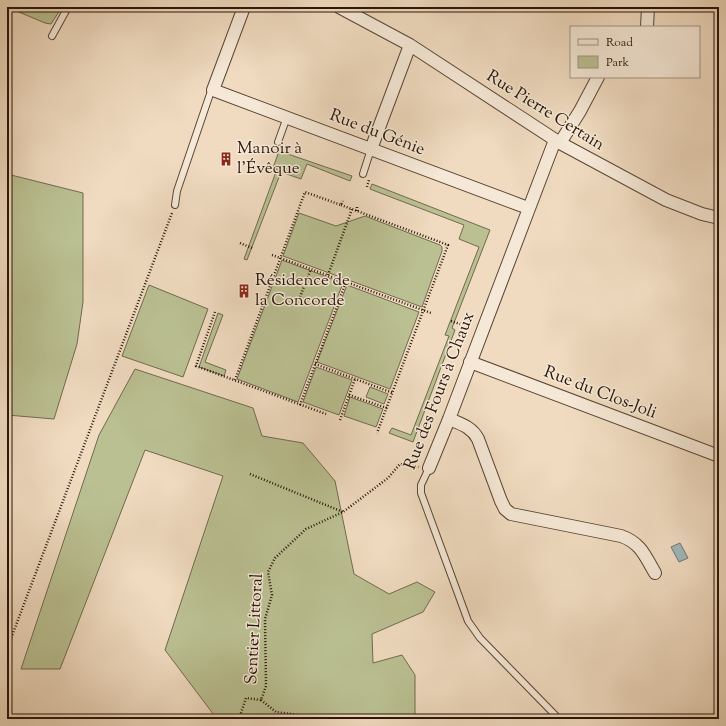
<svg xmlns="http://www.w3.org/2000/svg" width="726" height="726" viewBox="0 0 726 726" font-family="'Sorts Mill Goudy',serif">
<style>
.green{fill:#bac092;stroke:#716a4e}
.water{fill:#9db9bb;stroke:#6e7774}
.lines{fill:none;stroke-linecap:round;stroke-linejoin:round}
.lane-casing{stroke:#5a4637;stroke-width:8}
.street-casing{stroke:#5a4637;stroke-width:14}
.path{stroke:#281509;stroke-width:2.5;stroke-dasharray:1 2;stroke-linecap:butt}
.lane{stroke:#f5e8d6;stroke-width:6}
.street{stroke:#f5e8d6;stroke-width:12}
.labels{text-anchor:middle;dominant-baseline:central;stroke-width:3;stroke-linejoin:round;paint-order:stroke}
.street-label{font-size:17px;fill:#281509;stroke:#f5e8d6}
.poi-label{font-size:17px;fill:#281509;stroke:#f5e8d6;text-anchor:start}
</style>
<rect width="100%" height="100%" fill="#f0dbc0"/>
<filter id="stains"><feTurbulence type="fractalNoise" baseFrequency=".005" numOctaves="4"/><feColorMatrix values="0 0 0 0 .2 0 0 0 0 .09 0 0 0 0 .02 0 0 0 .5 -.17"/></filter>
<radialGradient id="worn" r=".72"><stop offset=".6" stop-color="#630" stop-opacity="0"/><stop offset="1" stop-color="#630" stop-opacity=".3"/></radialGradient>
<path class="green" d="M7,7h55l-11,17 -6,-1z
M279,151l73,25 -2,5 -43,-17 -6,15 -20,-7 -34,88 -3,-1 33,-90 -4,-1z
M7,174l76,19v109l-6,42 -23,75 -47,-4z
M372,184l118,46 -38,98 3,2 -42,112 -24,-9 3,-5 19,7 38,-99 -4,-1 34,-88 -20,-8 5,-14 -89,-34 -5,-2z
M299,213l37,13 29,-10 75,29 2,2v4l-20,56 -139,-51z
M282,260l61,23 -45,119 -61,-23z
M149,285l59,24 -25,68 -61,-21z
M347,285l72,27 -29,77 -73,-27z
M218,313l5,2 -18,47 21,8 -2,6 -25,-9z
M316,367l36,13 -13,35 -36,-13z
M135,369l118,39 9,28 41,7 32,38 19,93 35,20 28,-12 18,10 -12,20 -51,22 1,29 29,-8 13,20v44h-70l-1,-1 -127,1 -52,-69 58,-174 -78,-26 -85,219h-39l78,-234z
M370,387l18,7 -4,10 -18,-7z
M350,397l33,12 -7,18 -32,-11z"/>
<path class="water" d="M680,543l8,15 -9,4 -8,-15z"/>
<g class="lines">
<g class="lane-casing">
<path id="lane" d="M52,36l16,-29
M278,142l9,-25
M363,174l8,-25
M175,205l2,-14 33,-97 3,-4
M429,468l-8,17v8l47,128 12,17 79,81"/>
</g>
<g class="street-casing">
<path id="street" d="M244,7l-31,83 315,118
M339,7l71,38 150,98 106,57 36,14 17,4
M647,27l1,-20
M560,143l20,-32 18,-34
M371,149l39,-104
M470,362l249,94
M449,419c12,5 23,8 29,20l23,62 4,8 6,5 110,22c20,7 24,20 34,37
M429,468l20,-49 106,-279"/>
</g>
<path class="path" d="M367,187l2,-7
M341,205l107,40 -71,188
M357,211v-4
M240,243l12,5
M272,255l159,58
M328,275l24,-66
M300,297l11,-28
M215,312l-19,54 130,48
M451,321l9,3
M315,364l78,29
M235,380l70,-188 36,13 2,-4
M349,395l38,13
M300,405l46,-123
M340,420l15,-41
M250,474l93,38
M7,649l165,-436
M261,700l15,12 30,4 1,3
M7,717l1,2
M239,719l7,-21 15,2 5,-14 -1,-67 7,-24 -4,-23 7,-14 31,-29 37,-17 45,-34 12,-14 19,3"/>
<use href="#lane" class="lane"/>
<use href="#street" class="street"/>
</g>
<defs>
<g id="building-bare" transform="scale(1.08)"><path d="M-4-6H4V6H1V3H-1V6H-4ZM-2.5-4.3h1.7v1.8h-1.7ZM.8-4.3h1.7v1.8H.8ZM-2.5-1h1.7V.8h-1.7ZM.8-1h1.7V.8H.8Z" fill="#8f2418" stroke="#f5e8d6" stroke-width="2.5" paint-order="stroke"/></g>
</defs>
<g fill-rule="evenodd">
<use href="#building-bare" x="226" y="159"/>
<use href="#building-bare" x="244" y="291"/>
</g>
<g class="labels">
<g class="street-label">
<text transform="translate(545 111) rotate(32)">Rue Pierre Certain</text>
<text transform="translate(377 133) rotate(21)">Rue du Génie</text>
<text transform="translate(440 391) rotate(-69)">Rue des Fours à Chaux</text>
<text transform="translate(600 393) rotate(21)">Rue du Clos-Joli</text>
<text transform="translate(255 629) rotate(-87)">Sentier Littoral</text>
</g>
<g class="poi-label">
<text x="237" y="149">Manoir à<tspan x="237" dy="20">l'Évêque</tspan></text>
<text x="255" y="281">Résidence de<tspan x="255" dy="20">la Concorde</tspan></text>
</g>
</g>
<rect width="726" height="726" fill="none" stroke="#f0dbc0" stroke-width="24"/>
<rect x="8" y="8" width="710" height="710" fill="none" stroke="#281509" stroke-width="2"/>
<rect x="12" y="12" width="702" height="702" fill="none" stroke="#281509"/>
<rect x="570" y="26" width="130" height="52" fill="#f5e8d6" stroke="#a39484"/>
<rect x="578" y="39" width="20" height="6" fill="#f5e8d6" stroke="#a39484"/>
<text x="606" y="46" font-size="12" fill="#281509">Road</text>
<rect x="578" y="56" width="20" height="12" fill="#bac092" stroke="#a39484"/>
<text x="606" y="66" font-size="12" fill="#281509">Park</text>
<rect width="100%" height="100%" filter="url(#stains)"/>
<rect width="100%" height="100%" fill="url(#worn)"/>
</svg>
